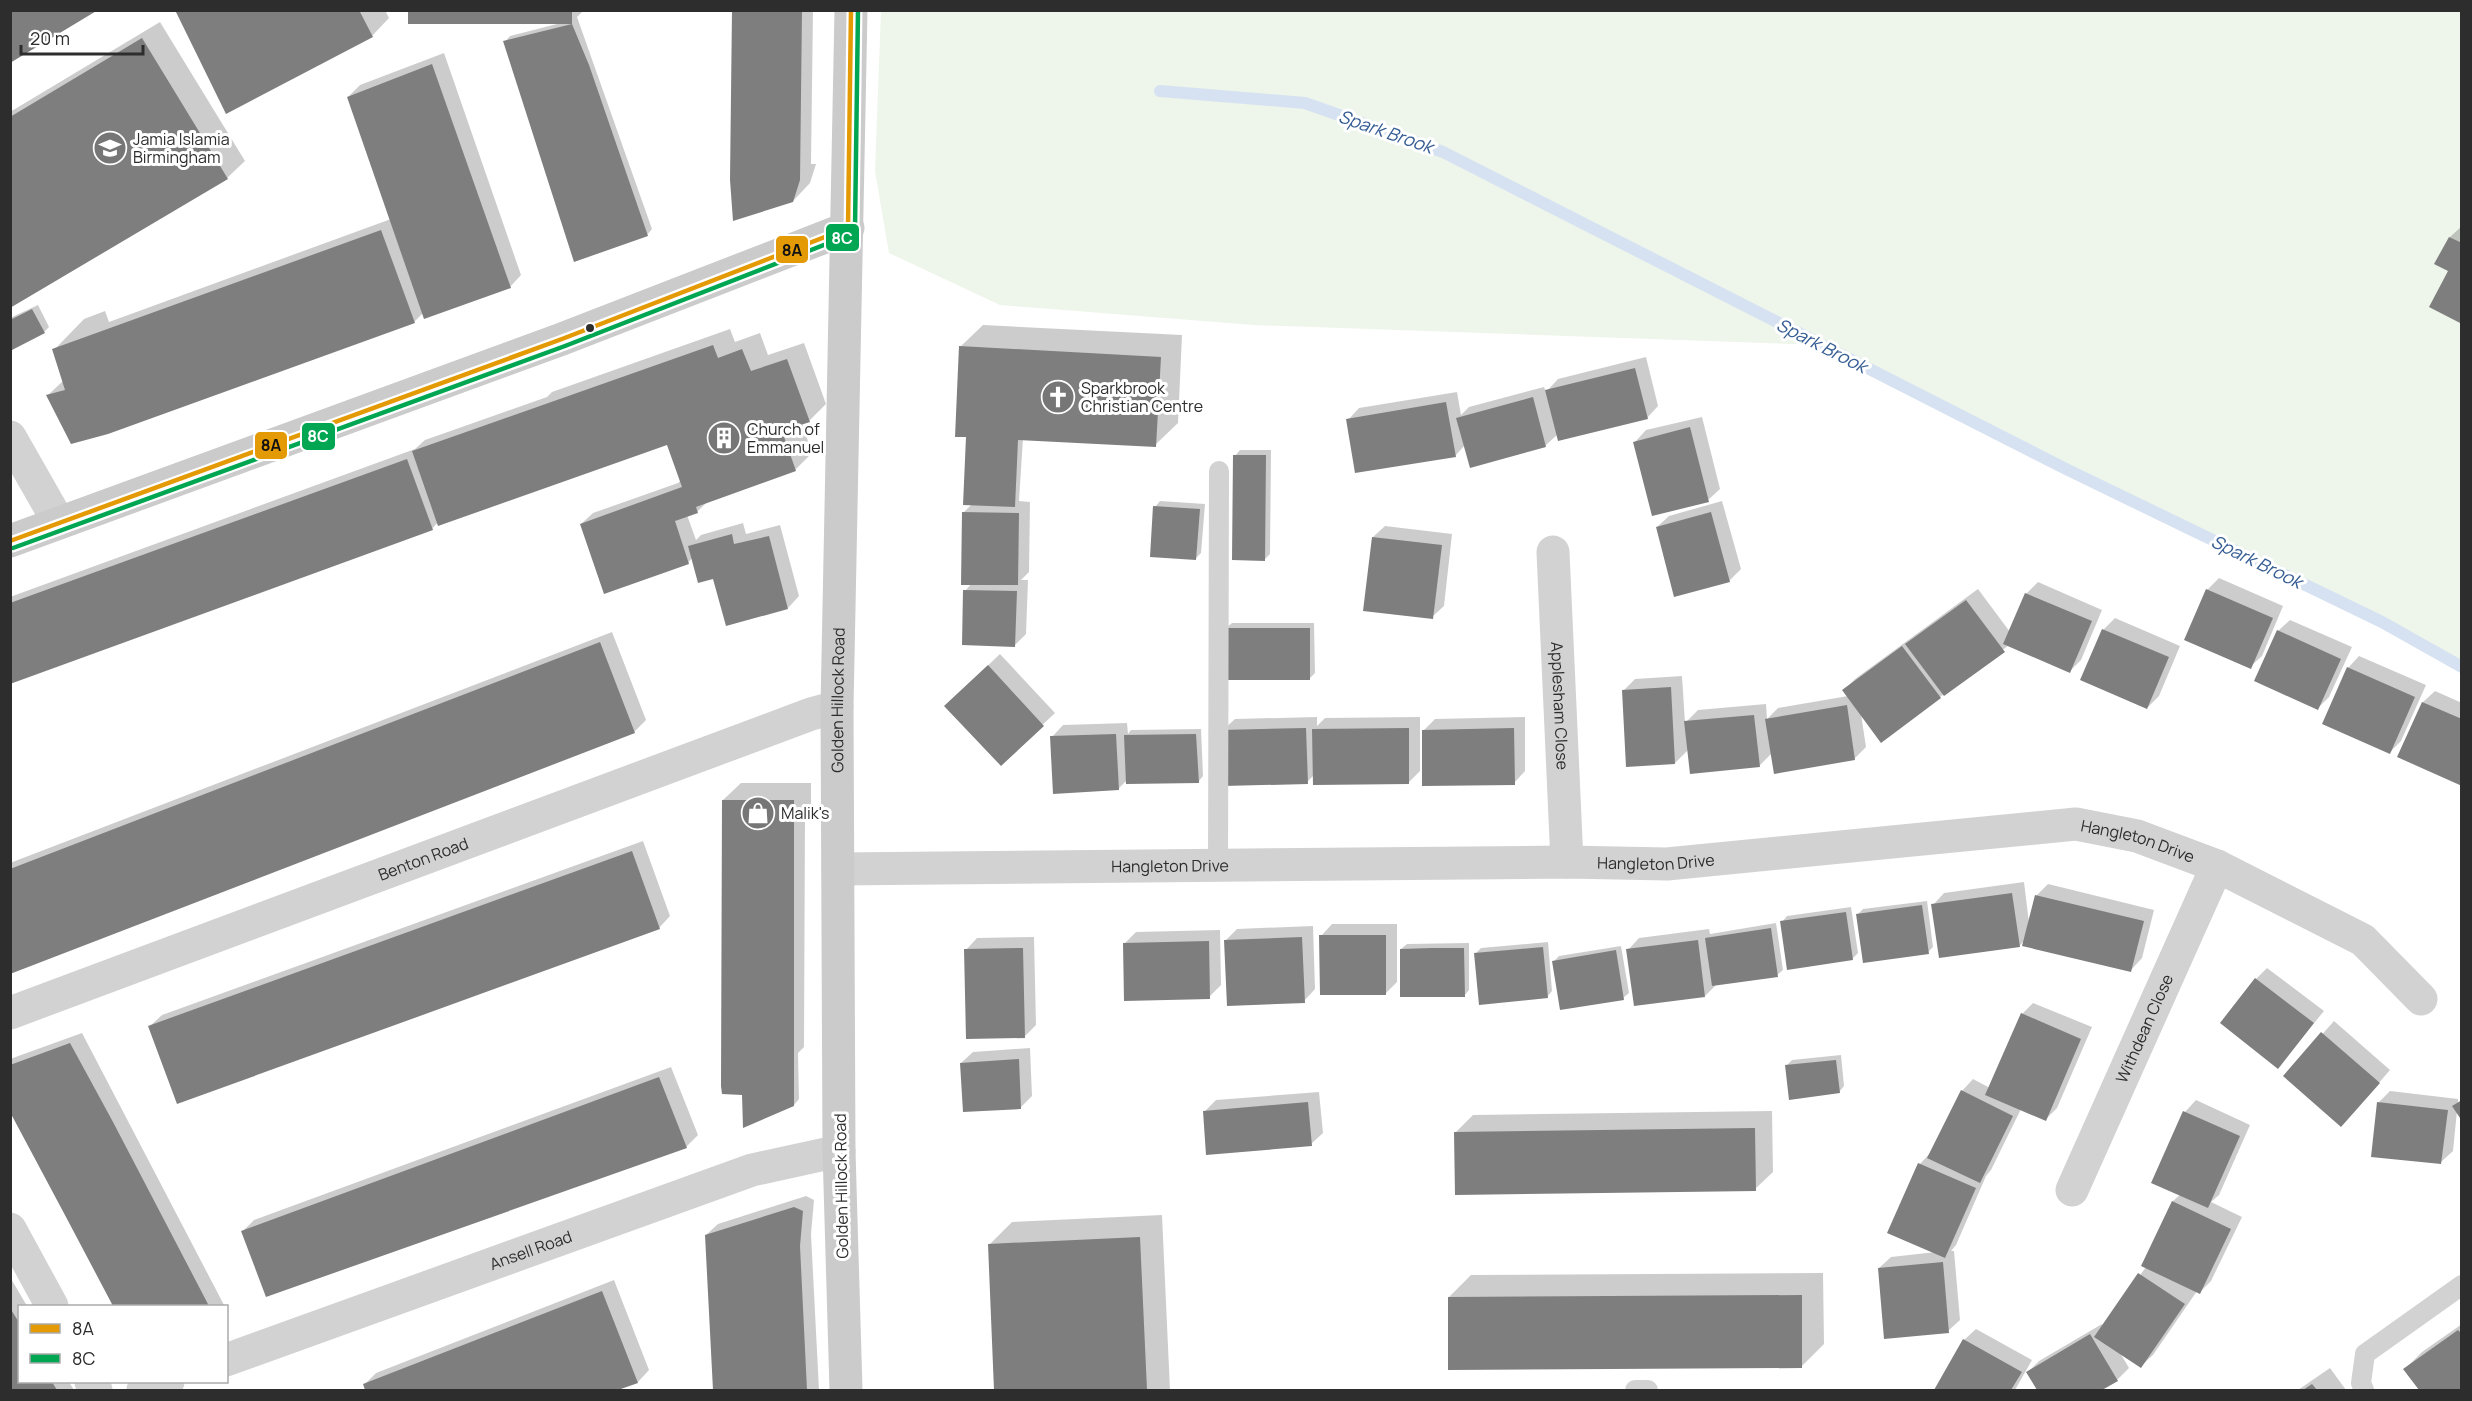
<svg xmlns="http://www.w3.org/2000/svg" width="2472" height="1401" viewBox="0 0 2472 1401" font-family="Manrope,sans-serif">
<style>
.green{fill:#eef5ea}
.shadow{fill:#0003}
.lines{fill:none;stroke-linecap:round;stroke-linejoin:round}
.stream{stroke:#d6e2f2;stroke-width:12}
.building{fill:#7e7e7e}
.service{stroke:#d2d2d2;stroke-width:20}
.minor{stroke:#d2d2d2;stroke-width:33}
.secondary{stroke:#cbcbcb;stroke-width:33}
.bus-1-casing{stroke:#fff;stroke-width:9}
.bus-2-casing{stroke:#fff;stroke-width:9}
.bus-1{stroke:#e39a04;stroke-width:4.5}
.bus-2{stroke:#00a651;stroke-width:4.5}
.bus-dot{fill:#2d2d2d;stroke:#fff;stroke-width:2}
.labels{text-anchor:middle;dominant-baseline:central;stroke-width:6;stroke-linejoin:round;paint-order:stroke}
.poi-label{font-size:16px;fill:#2d2d2d;stroke:#fff;text-anchor:start}
.street-label{font-size:16px;fill:#2d2d2d;stroke:#fff}
.water-label{font-size:18px;font-style:italic;fill:#365e94;stroke:#fff}
.line-badge{stroke:#fff;stroke-width:2}
.badge-label{font-size:16px;text-anchor:middle;font-weight:bold;fill:#fff}
.pale-badge-label{font-size:16px;text-anchor:middle;font-weight:bold;fill:#111}
</style>
<rect width="100%" height="100%" fill="#fff"/>
<path class="green" d="M881,11h1580v656l-79,-45 -314,-152 -247,-125 -567,-20 -254,-20 -111,-52 -14,-82z"/>
<path class="shadow" d="M176,10h209l4,8 -17,18z
M410,10h174l-7,7 75,212 -5,6 -142,-193 5,-6 51,-13z
M733,10h80l-2,154h5l-6,19 -17,18z
M160,22l85,139 -18,17 -217,128v-194z
M444,53l77,222 -11,12 -86,25 -10,10 -366,73 16,-15 -10,-30 30,-31 21,-8 4,11 282,-103 -43,-122 12,-12z
M2462,226v96l-12,-52v-33z
M38,305l11,22 -5,5 -31,16 -3,-5v-25z
M983,325l199,10 -4,88 -23,22 -132,-7 -4,63 11,1 -1,70 -8,8h7l-2,54 -11,11 -50,-54 7,-8 -8,-71 8,-8 -12,-157z
M730,329l5,13 25,-9 8,22 36,-12 22,61 -17,17 -7,2 10,30 -17,17 -87,31 -11,11 -10,3 9,25 5,-5 42,-12 3,11 34,-9 19,71 -11,12 -74,-31 -22,-19 -4,5 -107,-39 12,-11 85,-30 3,-3 -13,-37 -230,79 -6,7 -422,154v-86l405,-148 10,-9 122,-43 5,-5z
M1646,357l12,49 -11,12 -89,16 -13,12 -80,-1 -10,11 -107,-36 11,-12 98,-16 4,23 8,-8 75,-20 2,5 12,-13z
M1702,417l18,72 -12,11 -73,-58 11,-12z
M1240,450h31l-1,104 -5,5 -30,-103z
M1160,501l45,3 -4,49 -5,5 -41,-51z
M1722,501l19,68 -12,12 -72,-54 12,-11z
M1385,526l67,8 -8,72 -12,11 -59,-80z
M2219,578l64,28 -21,50 -12,11 -43,-77z
M2038,582l64,28 -21,50 -11,11 -61,-26 -69,52 -79,17 5,33 -12,12 -82,-6 -13,13 -70,-17 -14,14 -51,-73 11,-11 47,-3 3,47 13,-13 68,-6 1,15 11,-11 70,-12 -4,-6 11,-11 123,-90 32,43 16,-38z
M2115,618l65,28 -21,50 -12,12 -65,-29 22,-50z
M2290,620l62,27 -23,50 -11,11 -40,-77z
M1232,623h82l1,50 -6,6 -83,-51z
M612,632l34,88 -12,12 -624,241v-110z
M1000,654l55,59 -54,51 -43,-70z
M2359,656l67,29 -25,56 -11,11 -42,-84z
M2435,691l27,12v81l-63,-28 24,-54z
M1317,717v9l8,-8 95,-1v54l-11,11 -95,-7 -7,7 -84,-52 12,-11z
M1525,717v54l-11,12 -91,-52 12,-12z
M1127,723l1,11 3,-4 70,-1 2,47 -5,6 -70,-3 -10,10 -66,-52 11,-12z
M741,783h70v24l-6,6 -1,234 -6,6 1,46 -5,6 -51,-11 -20,-294z
M643,841l27,75 -11,12 -509,98 12,-11z
M2024,882l5,41 7,-27 12,-12 106,26 -12,48 -11,12 -106,-30 -6,6 -86,-41 11,-12z
M1927,901l6,46 -5,5 -71,-37 6,-6z
M1851,907l7,46 -6,6 -70,-37 5,-6z
M1776,923l7,47 -6,5 -60,9 -12,12 -77,-46 11,-12 70,-9 1,5z
M1332,924h65v58l-12,12 -64,-58z
M1313,926l2,63 -11,12 -79,-60 12,-12z
M1220,930l1,55 -12,12 -85,-53 12,-12z
M1034,937l2,88 -12,12 -58,-87 11,-12z
M1548,942l4,49 -5,6 -71,-44 5,-5z
M1469,943v47l-5,6 -63,-47 6,-5z
M1621,946l8,47 -6,5 -69,-37 5,-5z
M2267,968l57,43 -46,56 -22,-88z
M2033,1003l59,24 -35,81 -11,11 -25,-10 -30,61 -5,6 -30,69 -5,6h3l6,69 -12,11 -69,-63 12,-11 45,-5 -47,-20 31,-68 12,-13 30,-60 11,-12 17,9 32,-74z
M2334,1021l56,49 -37,43 -67,-38z
M82,1033l142,272 -2,1h-108l-104,-195v-52z
M1030,1048l2,48 -11,11 -60,-44 12,-11z
M1841,1055l3,31 -5,6 -53,-26 6,-6z
M671,1067l27,68 -12,12 -443,84 11,-11z
M2390,1091l68,8v4l4,-4v20l-5,-8 -4,40 -12,11 -62,-60z
M1319,1092l4,41 -12,11 -107,-32 12,-12z
M2196,1100l54,25 -31,70 -8,7 31,15 -31,64 -11,11 -3,-1 -44,64 -12,11 -22,-15 10,17 -12,12 -18,10h-60l-11,-18 11,-11 63,-37 1,2 43,-59 -3,-2 30,-64 8,-7 4,-82z
M1772,1111l1,61 -18,17 -299,-57 17,-17z
M806,1196l8,4 -3,34 8,156h-105l-8,-155 12,-11z
M1162,1215l8,175h-174l-7,-145 23,-23z
M1823,1273l1,71 -22,22 -353,-69 22,-22z
M10,1277l17,29h-7v76h49l5,8h-64z
M614,1280l35,90 -11,12 -23,8h-248l-2,-6 11,-11z
M2462,1324v66h-41l-16,-21 17,-17z
M1976,1329l56,31 -17,30h-79l28,-50z
M2330,1368l16,22h-48z"/>
<g class="lines">
<path class="stream" d="M1160,91l145,12 138,49 625,318 314,152 80,45"/>
</g>
<path class="building" d="M10,10h88l-88,53z
M175,10h184l14,27 -147,77z
M408,10h164v14l17,41 59,171 -74,26 -71,-221 69,-17h-164z
M732,10h70l-2,170 -7,22 -60,19 -3,-41z
M142,38l86,141 -218,129v-191z
M432,64l79,224 -87,31 -77,-222z
M381,230l34,93 -307,111 -37,10 -25,-49 19,-5 -13,-41z
M2449,237l13,6v81l-33,-17 19,-36 -14,-7z
M32,309l13,24 -33,17 -2,-30z
M713,345l5,13 24,-9 9,22 36,-12 23,63 -28,9 14,40 -100,36 2,6 -23,8 14,43 -85,30 -24,-70 102,-37 -15,-42 -229,81 -26,-75z
M959,346l202,11 -5,90 -138,-7 -3,67 -52,-2 3,-68h-11z
M1635,368l13,51 -90,22 -13,-51z
M1533,397l13,50 -76,21 -14,-50z
M1446,402l10,55 -101,16 -9,-54z
M1690,427l19,75 -57,14 -19,-74z
M1233,455h33l-1,106 -33,-1z
M407,459l26,71 -423,154v-81z
M1153,506l47,3 -4,51 -46,-3z
M962,512l57,1 -1,72h-57z
M1711,512l19,70 -56,15 -18,-70z
M732,534l2,10 35,-8 19,73 -62,17 -13,-47 -15,4 -10,-37z
M1372,537l70,8 -9,74 -70,-8z
M2206,589l67,29 -22,51 -67,-29z
M963,590l54,1 -2,56 -53,-2z
M2025,593l67,28 -22,52 -67,-29z
M1966,600l39,52 -61,44 -39,-52z
M1225,628h85v52h-85z
M2102,629l67,28 -22,52 -67,-29z
M2277,630l64,29 -23,51 -64,-29z
M600,642l35,91 -625,241v-105z
M1902,646l39,52 -60,45 -39,-53z
M988,665l56,61 -43,40 -57,-60z
M2347,667l68,30 -25,57 -68,-30z
M1671,687l4,77 -49,3 -4,-77z
M2422,702l40,17v67l-65,-29z
M1847,705l8,55 -81,14 -9,-55z
M1754,715l6,52 -70,7 -6,-53z
M1306,728l2,56 -85,2 -2,-56z
M1409,728v56l-96,1 -1,-56z
M1514,728l1,57 -93,1v-56z
M1116,734l3,56 -66,4 -3,-58z
M1196,734l3,49 -73,1 -2,-49z
M722,800h72v306l-51,22 -1,-33 -20,-1 -1,-8z
M632,851l28,78 -483,175 -29,-78z
M2012,893l8,54 -81,11 -8,-54z
M2035,895l109,26 -13,51 -109,-26z
M1922,905l7,49 -66,9 -7,-49z
M1846,912l7,48 -66,10 -7,-49z
M1771,928l7,49 -66,9 -7,-48z
M1319,935h67v60h-66z
M1302,937l3,66 -78,3 -3,-66z
M1698,940l7,57 -71,9 -8,-57z
M1209,941l1,58 -86,2 -1,-58z
M1543,947l5,51 -69,7 -5,-52z
M1023,948l2,90 -59,1 -2,-90z
M1432,948h32l1,49h-65v-48z
M1616,950l8,50 -64,10 -8,-49z
M2255,978l59,45 -36,46 -58,-46z
M2021,1013l60,26 -35,82 -61,-26z
M2321,1032l59,51 -39,44 -58,-51z
M70,1043l43,79 96,184h-96l-47,-89 -56,-105v-47z
M1019,1059l2,50 -58,3 -3,-49z
M1836,1060l4,33 -51,7 -4,-35z
M659,1077l28,71 -421,149 -25,-66z
M1961,1090l52,26 -33,67 -53,-25z
M2462,1100v21l-10,-15z
M1308,1102l4,44 -106,9 -3,-44z
M2377,1102l71,8 -7,54 -70,-7z
M2183,1111l57,25 -32,72 -57,-25z
M1755,1128l1,63 -301,4 -1,-63z
M1918,1163l58,25 -31,70 -58,-25z
M2172,1201l59,28 -31,65 -59,-28z
M794,1207l9,4 -3,35 7,144h-94l-8,-155z
M1140,1237l7,153h-153l-6,-146z
M1943,1262l6,71 -65,6 -6,-71z
M2138,1273l47,31 -44,64 -47,-31z
M602,1291l36,92 -20,7h-253l-2,-6z
M1802,1295v73l-354,2v-73z
M10,1308l10,16v58h32l5,8h-47z
M2458,1330l4,4v56h-43l-16,-21z
M2090,1334l28,47 -16,9h-65l-11,-18z
M1963,1339l59,33 -11,18h-77z
M2312,1384l5,6h-14z"/>
<g class="lines">
<path class="service" d="M1218,865l1,-394
M1635,1390h13
M2364,1390l-3,-7 4,-29 97,-69"/>
<g class="minor">
<path d="M10,437l49,86"/>
<path id="s1" d="M1553,552l14,310"/>
<path id="s2" d="M838,869l729,-7 100,2 409,-40 61,12 80,30 146,74 58,59"/>
<path id="s3" d="M10,1013l801,-299 26,-7"/>
<path id="s4" d="M2072,1190l145,-324"/>
<path d="M10,1229l42,77"/>
<path id="s5" d="M226,1360l526,-190 87,-19"/>
<path d="M91,1382l5,8"/>
<path d="M143,1390l25,-8"/>
</g>
<g class="secondary">
<path d="M10,541l552,-202 286,-111"/>
<path id="s6" d="M846,1390l-7,-239 -2,-444 14,-697"/>
</g>
<g class="bus-1-casing">
<path id="bus-1" d="M10,541l552,-202 286,-111 3,-218"/>
</g>
<g class="bus-2-casing">
<path id="bus-2" d="M13,548l552,-202 287,-112 3,-6 3,-218"/>
</g>
<use href="#bus-1" class="bus-1"/>
<use href="#bus-2" class="bus-2"/>
</g>
<defs>
<g id="school-disc" transform="scale(1.725)"><circle r="9.5" fill="#767676" stroke="#fff"/><path d="M0-5L7-2L0 1L-7-2ZM-4 1L0 2.5L4 1V4Q0 6-4 4Z" fill="#fff"/></g>
<g id="church-disc" transform="scale(1.725)"><circle r="9.5" fill="#767676" stroke="#fff"/><path d="M-1.2-6h2.4v3.5h3.3v2.4h-3.3V6h-2.4V-.1h-3.3v-2.4h3.3Z" fill="#fff"/></g>
<g id="building-disc" transform="scale(1.725)"><circle r="9.5" fill="#767676" stroke="#fff"/><path d="M-4-6H4V6H1V3H-1V6H-4ZM-2.5-4.3h1.7v1.8h-1.7ZM.8-4.3h1.7v1.8H.8ZM-2.5-1h1.7V.8h-1.7ZM.8-1h1.7V.8H.8Z" fill="#fff"/></g>
<g id="shop-disc" transform="scale(1.725)"><circle r="9.5" fill="#767676" stroke="#fff"/><path d="M-5-2.5h2.3a2.7 3.5 0 0 1 5.4 0H5L5.5 6h-11ZM-1.5-2.5h3a1.5 2.3 0 0 0-3 0Z" fill="#fff"/></g>
</defs>
<g fill-rule="evenodd">
<use href="#school-disc" x="110" y="148"/>
<use href="#church-disc" x="1058" y="397"/>
<use href="#building-disc" x="724" y="438"/>
<use href="#shop-disc" x="758" y="813"/>
</g>
<circle class="bus-dot" cx="590" cy="328" r="5"/>
<g class="labels">
<g class="poi-label">
<text x="133" y="139">Jamia Islamia<tspan x="133" dy="18">Birmingham</tspan></text>
<text x="1081" y="388">Sparkbrook<tspan x="1081" dy="18">Christian Centre</tspan></text>
<text x="747" y="429">Church of<tspan x="747" dy="18">Emmanuel</tspan></text>
<text x="781" y="813">Malik's</text>
</g>
<g class="street-label">
<text stroke="none"><textPath href="#s6" startOffset="690">Golden Hillock Road</textPath></text>
<text stroke="none"><textPath href="#s1" startOffset="154">Applesham Close</textPath></text>
<text stroke="none"><textPath href="#s2" startOffset="1304">Hangleton Drive</textPath></text>
<text stroke="none"><textPath href="#s3" startOffset="441">Benton Road</textPath></text>
<text stroke="none"><textPath href="#s2" startOffset="818">Hangleton Drive</textPath></text>
<text stroke="none"><textPath href="#s2" startOffset="332">Hangleton Drive</textPath></text>
<text stroke="none"><textPath href="#s4" startOffset="177">Withdean Close</textPath></text>
<text transform="translate(841 1186) rotate(-91)">Golden Hillock Road</text>
<text stroke="none"><textPath href="#s5" startOffset="324">Ansell Road</textPath></text>
</g>
<g class="water-label">
<text transform="translate(1386 131) rotate(19)">Spark Brook</text>
<text transform="translate(1822 345) rotate(27)">Spark Brook</text>
<text transform="translate(2257 561) rotate(26)">Spark Brook</text>
</g>
</g>
<g class="line-badge">
<rect x="825" y="223" width="35" height="29" rx="6" fill="#00a651"/>
<rect x="775" y="235" width="34" height="29" rx="6" fill="#e39a04"/>
<rect x="301" y="422" width="35" height="29" rx="6" fill="#00a651"/>
<rect x="254" y="431" width="34" height="29" rx="6" fill="#e39a04"/>
</g>
<g class="badge-label">
<text x="842" y="244">8C</text>
<text x="318" y="442">8C</text>
</g>
<g class="pale-badge-label">
<text x="792" y="256">8A</text>
<text x="271" y="451">8A</text>
</g>
<rect width="2472" height="1401" fill="none" stroke="#2d2d2d" stroke-width="24"/>
<rect x="18" y="1305" width="210" height="78" fill="#ffffff" stroke="#ababab" stroke-width="1.5"/>
<rect x="30" y="1324" width="30" height="9" fill="#e39a04" stroke="#ababab" stroke-width="1.5"/>
<text x="72" y="1335" font-size="18" fill="#2d2d2d">8A</text>
<rect x="30" y="1354" width="30" height="9" fill="#00a651" stroke="#ababab" stroke-width="1.5"/>
<text x="72" y="1365" font-size="18" fill="#2d2d2d">8C</text>
<path d="M21 45v9h122v-9" fill="none" stroke="#2d2d2d" stroke-width="3"/>
<text x="30" y="45" font-size="18" fill="#2d2d2d" stroke="#ffffff" stroke-width="4.5" paint-order="stroke">20 m</text>
</svg>
